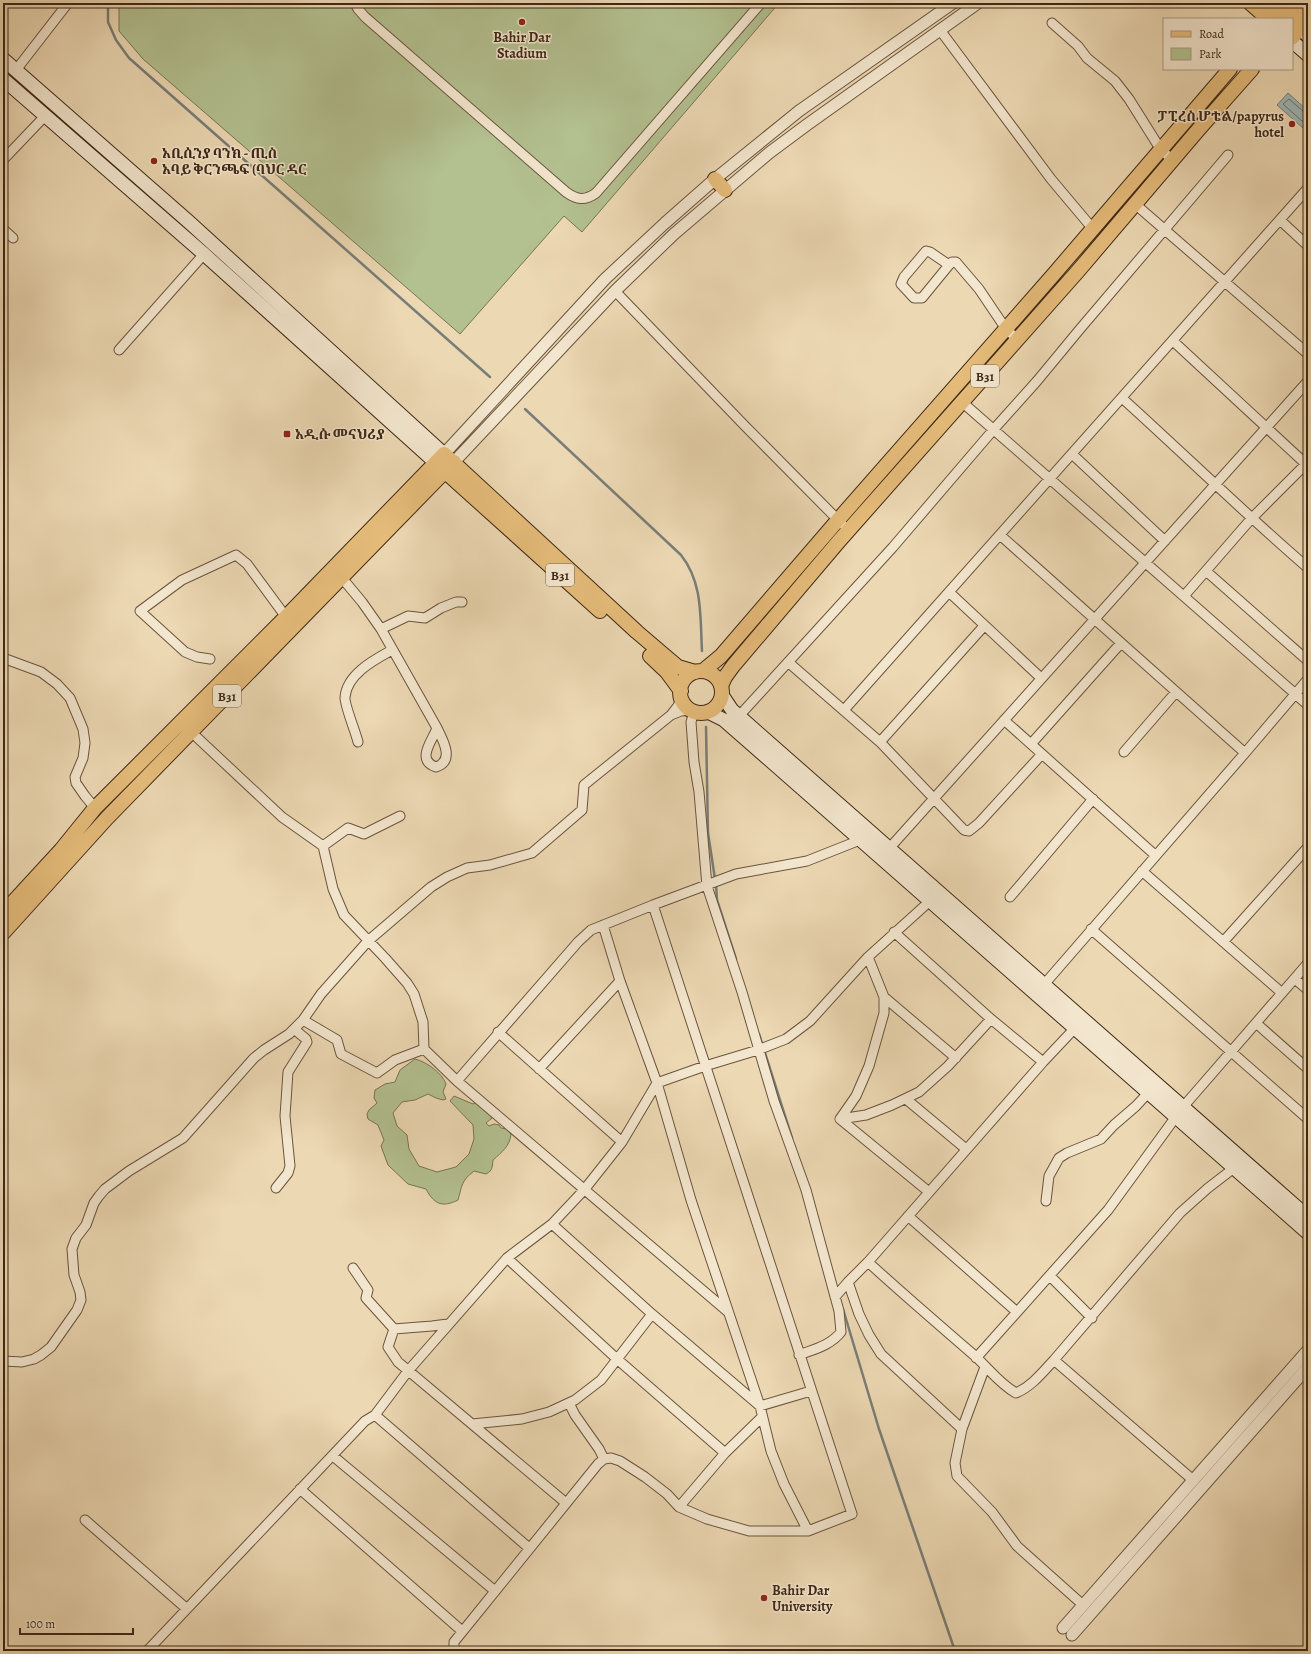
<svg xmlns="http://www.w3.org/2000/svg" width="1311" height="1654" viewBox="0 0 1311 1654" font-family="Alegreya,'Noto Serif Ethiopic',serif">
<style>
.green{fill:#b3c090;stroke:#787453}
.water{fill:#9eb7b8;stroke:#787e77}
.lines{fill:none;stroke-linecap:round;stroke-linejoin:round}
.shore{stroke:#6e7067;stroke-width:1}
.stream{stroke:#787e77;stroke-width:2.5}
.minor-casing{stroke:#6a543d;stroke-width:11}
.tertiary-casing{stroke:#6a543d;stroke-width:13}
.secondary-casing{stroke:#3e2816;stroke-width:15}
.primary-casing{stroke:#3e2816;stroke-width:16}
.trunk-casing{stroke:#3e2816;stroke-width:17}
.minor{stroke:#f3e6ce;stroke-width:9}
.tertiary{stroke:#f3e6ce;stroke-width:11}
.secondary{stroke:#f3e6ce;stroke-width:13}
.primary{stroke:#e6bc7a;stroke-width:14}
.trunk{stroke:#e6bc7a;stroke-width:15}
.poi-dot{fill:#8f2418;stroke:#f3e6ce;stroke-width:1.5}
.labels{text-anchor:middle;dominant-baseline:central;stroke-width:3;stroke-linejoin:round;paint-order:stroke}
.shield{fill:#f3e6ce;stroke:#74614d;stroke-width:1}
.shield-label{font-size:13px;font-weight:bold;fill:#3e2816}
.poi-label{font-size:14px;font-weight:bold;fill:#3e2816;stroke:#f3e6ce;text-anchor:start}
</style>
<rect width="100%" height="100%" fill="#ecd8b3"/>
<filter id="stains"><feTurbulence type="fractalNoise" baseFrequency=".005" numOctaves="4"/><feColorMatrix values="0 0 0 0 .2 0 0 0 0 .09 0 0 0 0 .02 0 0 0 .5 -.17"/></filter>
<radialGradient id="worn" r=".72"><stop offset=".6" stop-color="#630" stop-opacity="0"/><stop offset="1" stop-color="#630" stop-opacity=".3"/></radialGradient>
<path class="green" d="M119,3h660l-197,229 -18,-16 -104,118 -317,-275 -24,-28z
M415,1059c12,3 27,14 31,25l-3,8 3,7 -3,1 -7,-2 -8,-4 -13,6 -13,2 -9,11 4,13 10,9 2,14 10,17 18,6 19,-5 13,-13 5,-15 -1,-14 -23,-24 4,-5 19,8 3,-2 12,10 4,6 -6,5 3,3 5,-2 5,1 2,3 6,1 4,5c-1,12 -9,18 -18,26 -1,8 0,10 -7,14l-12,-3c-13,10 -12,15 -16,29 -16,8 -24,4 -32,-11l-18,-5 -20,-19 -7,-19 3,-6 -6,-15 -10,-6 -1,-5 2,-4 8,-7 -3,-5 1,-8 10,-6 10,-2 5,-12z"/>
<path class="water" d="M1288,93l20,18v12l-5,5 -26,-23z"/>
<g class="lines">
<path class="shore" d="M1308,113l-4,-1 -15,-13 -6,5 19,17 6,-1"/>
<path class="stream" d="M108,3v19l8,18 13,18 361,319
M525,409l156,146c22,28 19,61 21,96
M706,727l2,106 7,46
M716,884l1,16 19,59
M759,1034l33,104
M843,1309l36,120 76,222"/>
<g class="minor-casing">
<path id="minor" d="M355,3l3,6 7,8 201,175c11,8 19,9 30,1l165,-190
M1052,23l26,23 9,12 28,23 14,18 32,51 12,10
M940,30l111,149 42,50
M16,70l52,-67
M3,160l42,-44
M1135,204l173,150
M1280,220l28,26
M3,229l10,9
M949,265l-19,-13 -4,-1 -22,26 -3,7 13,14h8l27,-33 3,-3h4l23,27 27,40 11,10
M615,291l130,135 97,98
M1173,341l135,125
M119,350l85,-96
M1122,398c62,56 122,115 186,170
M962,402l346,303
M1072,454l93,87
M1000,535l245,218
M1206,571l102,90
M342,578l20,24 19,27 56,99
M949,592l92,86
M1184,596l67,-77 57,-57
M381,629l27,-13 17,2 16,-10 15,-6h6
M3,658l38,14 16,12 13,14 13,31 2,14 -2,15 -8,19 1,6 9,13 10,12
M210,659l-13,-2 -12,-5 -45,-41 42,-31 54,-25 11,9 39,53
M788,662l92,80 84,88 5,1 10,-8 63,-69
M681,698l-3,8 -7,9 10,-4 10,-1
M844,710l464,-522
M694,712l-3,10 3,40 5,30 8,94 35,106 32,109 32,89 33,121 2,21c-10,13 -26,17 -42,23
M739,716l154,-169 101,-118 43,-48 43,-52 148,-174
M1004,720l151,135
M437,728c6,12 18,33 -1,39 -21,-7 -3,-27 1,-39z
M188,729l94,88 41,29 10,43 11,26 41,43 22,25 7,11 9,28 1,27 33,32 270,230
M358,742c-2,-9 -14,-38 -13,-45 2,-23 29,-37 47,-47
M880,742l104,-116
M1031,744l90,-101
M1124,752l52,-60
M323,846l25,-18 16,6 36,-18
M886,852l422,-471
M1142,871l140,122
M1010,897l83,-98
M603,925l17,56 37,102 34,117 69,206 11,45 13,33 24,47
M1091,929l217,190
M894,932l97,87 52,43
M1223,942l85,-95
M868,957l16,40v16l-15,53 -13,30 -16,23 89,73
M1295,979l13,11
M1041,988l204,-235 63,-74
M884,997l72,61
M303,1020l34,20 4,14 36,19 18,-13 29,-11
M1256,1023l52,46
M498,1032l124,110
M539,1069l81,-88
M457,1081l121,-139 13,-12 62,-25 83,-31 71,-13 53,-21
M906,1099l60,50
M840,1119l26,-4 26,-10 27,-13 29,-26 43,-47
M276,1188l12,-15 2,-7 -5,-50 3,-44 19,-30 -1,-3 -12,-10
M1046,1201l3,-25 10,-18 8,-5 34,-14 13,-14 22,-19 12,-13
M908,1216l109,96
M552,1224l100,90 108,92 51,-15
M507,1258l110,101 108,94
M868,1262c35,32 71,63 107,94 14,13 25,28 41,37 16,-7 26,-20 38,-33l126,-147 28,-25 26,-20
M353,1268l15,22 -2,8 28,31 38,-3 16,-2
M1050,1276l42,42
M835,1297l13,-15
M394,1329l-6,18 10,15 168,141
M976,1358l132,-148 75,-103 125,-144
M1054,1360l139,120
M3,1361l19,1 12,-3 7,-4 10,-8 26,-37 4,-10 -1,-8 -6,-17 -2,-26 4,-11 10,-13 8,-22 5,-7 6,-7 24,-18 54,-33 71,-80 10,-8 25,-16 14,-14 18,-26 47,-53 63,-54 16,-10 20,-9 23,-3 42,-12 50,-43 2,-25 87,-70
M985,1367l-23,62 -7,34 2,13 35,36 25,34 66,59
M569,1403l6,12 24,34 5,10
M375,1415l154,133
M472,1424l50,-5 27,-7 26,-12 26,-20 51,-66
M962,1429l-81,-75 -12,-19 -10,-21 -11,-32 20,-20 175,-200 32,-34
M333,1456l162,135
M300,1489l162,142
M679,1507l46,-54 37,-36
M85,1520l102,89
M147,1651l218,-230 10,-6 33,-44 99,-113 45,-34 32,-34 38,-48 35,-59 48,-17 53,-16 28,-11 24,-18 58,-64 62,-56
M454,1651v-9l144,-178 6,-5 7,-1 9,3 25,16 22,17 12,13 28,12 42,12h59l44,-17 -199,-609"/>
</g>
<g class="tertiary-casing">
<path id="tertiary" d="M444,454l161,-175 60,-56 50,-44 84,-68 154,-108
M454,462l161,-171 59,-57 95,-81 39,-29 170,-121
M1063,1628l245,-278
M1072,1635l236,-268"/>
</g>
<g class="secondary-casing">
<path id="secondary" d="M1298,26l10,10
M1292,41l16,14
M3,59l186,163 255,232
M3,79l201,175 232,209
M722,695l10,15 576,507
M708,712l16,8 584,513"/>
</g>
<g class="primary-casing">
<path id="primary" d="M715,179l10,11
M439,466l161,145
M650,656l17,16 14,19
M703,671l18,-15 117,-136 216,-246 176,-205
M680 692a21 21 0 1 1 42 0a21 21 0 1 1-42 0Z
M721,686l4,-9 8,-11 106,-125 239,-270 120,-141 54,-61
M3,913l58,-63 34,-42 191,-191 158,-163 193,178 41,35 17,5
M3,933l104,-115 347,-356"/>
</g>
<g class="trunk-casing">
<path id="trunk" d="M1251,3l16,14
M1296,16l12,-13
M1266,19c10,-19 45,-2 26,18"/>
</g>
<use href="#minor" class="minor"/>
<use href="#tertiary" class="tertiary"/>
<use href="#secondary" class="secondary"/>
<use href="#primary" class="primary"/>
<use href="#trunk" class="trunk"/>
</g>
<g class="poi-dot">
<circle cx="522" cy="22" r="4"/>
<circle cx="1292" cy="124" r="4"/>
<circle cx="154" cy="161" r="4"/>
<rect x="283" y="430" width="8" height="8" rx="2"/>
<circle cx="764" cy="1598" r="4"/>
</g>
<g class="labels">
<g class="shield">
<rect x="971" y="365" width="28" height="22" rx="3"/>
<rect x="546" y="564" width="28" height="22" rx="3"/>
<rect x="213" y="685" width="28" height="22" rx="3"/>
</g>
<g class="shield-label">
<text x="985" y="376">B31</text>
<text x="560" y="575">B31</text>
<text x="227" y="696">B31</text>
</g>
<g class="poi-label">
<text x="522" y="37" text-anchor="middle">Bahir Dar<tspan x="522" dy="16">Stadium</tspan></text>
<text x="1284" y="116" text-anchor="end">ፓፒረስ ሆቴል/papyrus<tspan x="1284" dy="16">hotel</tspan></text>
<text x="162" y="153">አቢሲንያ ባንክ - ጢስ<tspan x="162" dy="16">አባይ ቅርንጫፍ (ባህር ዳር</tspan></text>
<text x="295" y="434">አዲሱ መናህሪያ</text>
<text x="772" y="1590">Bahir Dar<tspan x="772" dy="16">University</tspan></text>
</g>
</g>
<rect width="1311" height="1654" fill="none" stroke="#ecd8b3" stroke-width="16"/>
<rect x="4" y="4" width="1303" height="1646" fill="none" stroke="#3e2816" stroke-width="2"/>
<rect x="8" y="8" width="1295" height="1638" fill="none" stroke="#3e2816"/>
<rect x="1163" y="18" width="130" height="52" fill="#f3e6ce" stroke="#ab9a84"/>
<rect x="1171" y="31" width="20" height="6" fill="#e6bc7a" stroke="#ab9a84"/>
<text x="1199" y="38" font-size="12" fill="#3e2816">Road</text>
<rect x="1171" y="48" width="20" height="12" fill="#b3c090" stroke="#ab9a84"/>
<text x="1199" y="58" font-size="12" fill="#3e2816">Park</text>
<path d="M20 1628v6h113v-6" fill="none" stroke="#3e2816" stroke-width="2"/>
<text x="26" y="1628" font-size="12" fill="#3e2816" stroke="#f3e6ce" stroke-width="3" paint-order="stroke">100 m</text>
<rect width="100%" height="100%" filter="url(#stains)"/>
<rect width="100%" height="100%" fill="url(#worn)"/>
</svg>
